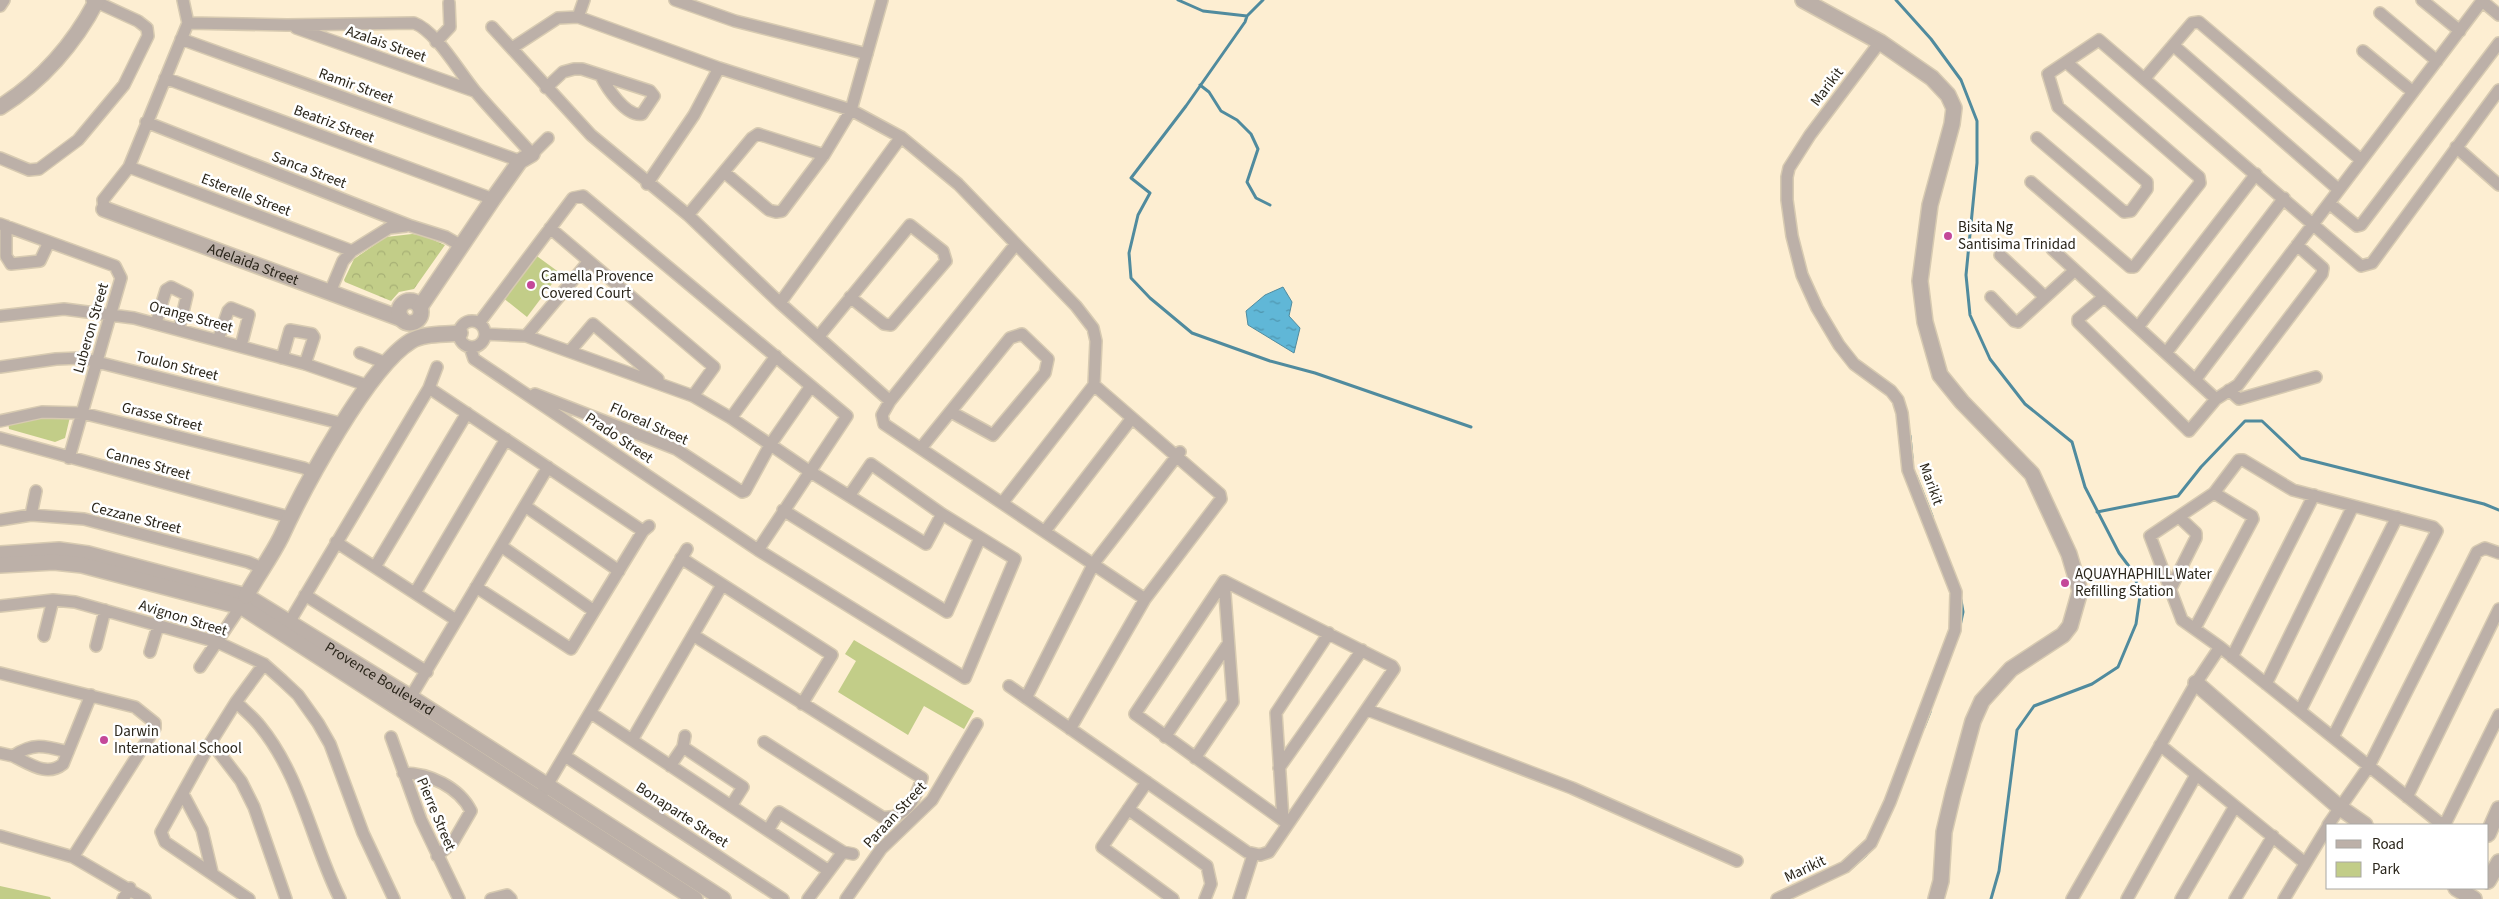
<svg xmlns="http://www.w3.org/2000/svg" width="2499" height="899" viewBox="0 0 2499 899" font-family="'Source Sans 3',sans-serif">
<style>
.green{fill:#c2cd88}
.forest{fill:url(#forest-crowns)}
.water{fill:url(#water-ripples);stroke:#508b9e}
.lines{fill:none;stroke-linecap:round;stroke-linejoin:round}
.stream{stroke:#508b9e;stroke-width:3}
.minor-casing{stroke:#d7cab1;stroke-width:14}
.tertiary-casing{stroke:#d7cab1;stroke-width:18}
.minor{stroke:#bcb0a8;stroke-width:11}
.tertiary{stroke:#bcb0a8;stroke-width:15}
.poi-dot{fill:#c44899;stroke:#fff;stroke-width:2}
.labels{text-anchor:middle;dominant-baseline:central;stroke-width:5;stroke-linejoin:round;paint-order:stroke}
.street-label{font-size:15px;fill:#2a251a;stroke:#fff}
.poi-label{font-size:15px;fill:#2a251a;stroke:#fff;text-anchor:start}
</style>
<defs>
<pattern id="forest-crowns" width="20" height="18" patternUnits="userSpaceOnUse" patternTransform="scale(1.25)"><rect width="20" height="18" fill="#c2cd88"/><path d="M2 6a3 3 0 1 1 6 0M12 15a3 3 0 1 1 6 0" fill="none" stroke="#a7b075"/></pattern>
<pattern id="water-ripples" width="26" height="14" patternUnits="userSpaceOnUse" patternTransform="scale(1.25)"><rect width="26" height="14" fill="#60b7d7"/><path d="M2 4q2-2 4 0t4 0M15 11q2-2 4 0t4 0" fill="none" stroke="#4f95ae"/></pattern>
</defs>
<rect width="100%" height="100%" fill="#fdeed2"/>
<path class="green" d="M534,254l26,19 -33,44 -25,-20z
M24,416l46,1 -5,21 -10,4 -46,-13 -1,-8z
M854,640l120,71 -10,18 -40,-23 -16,29 -70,-43 18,-31 -11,-7z
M0,886l50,11 1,2h-51z"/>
<path class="forest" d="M412,234l10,1 23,10 -31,44 -15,3 -8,9 -46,-19 -1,-2 10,-21 32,-22z"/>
<path class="water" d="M1283,287l9,15 -3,14 11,12 -6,25 -46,-28 -2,-14 19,-16z"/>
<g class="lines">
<path class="stream" d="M1178,0l25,11 44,5 16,-16
M1896,0l35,39 30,41 16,41v42l-11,112 4,40 20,44 35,45 47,38 13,45 34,66 15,20 6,23 -4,28 -18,43 -26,17 -58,22 -17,24 -18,141 -8,28
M1247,16l-2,6 -59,84 -55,72 19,15 -12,22 -9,38 2,25 19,20 42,35 78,28 45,12 156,54
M1200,85l9,7 12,19 16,9 14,14 7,15 -11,33 9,16 14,7
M1910,436l2,22
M1916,476l16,40
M2097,512l81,-16 23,-29 44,-46h17l39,37 183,46 15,6
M1960,626l3,-14 -2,-12
M1924,727l6,-15
M1850,869l16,-14"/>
<g class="minor-casing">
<path id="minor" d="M675,0l60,21 132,33
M2422,0l38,31
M2481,0l18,15
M0,6l4,-6
M2380,13l57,48
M578,17l6,-17
M188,23l99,2 127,-2c22,8 45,49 61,68 18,21 38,42 57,63l16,-16
M492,27l99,108 97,80 92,88 110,98
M296,28l178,63
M181,39l339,122
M436,42l14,-15 -1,-24
M2173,45l166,145
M512,48l46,-30 20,-1 141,51 132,42 50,27 57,47 118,122 17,22 3,13 -2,44 -91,117
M2363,51l50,41
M165,78l328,121
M2145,78l47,-55 7,-1 162,138
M546,88l17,-16 11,-3h8l68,22 4,5 -12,18c-16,3 -35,-26 -41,-38
M146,122l265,104 35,11 14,8
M2037,138l87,74 7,-1 16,-22v-7l-89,-75 -10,-33 51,-34 262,226 11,-3 127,-173
M2456,147l43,38
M0,158l29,12 10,-1 39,-29 46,-55 24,-49 -1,-8 -9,-7 -46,-21
M129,167l223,84
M724,172l45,38 7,2 6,-1 42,-56 27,-45 31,-110
M2031,182l99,85h4l66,-84 -1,-6 -133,-115
M647,184l47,-69 25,-47
M2329,203l28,23 4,-1 138,-182
M104,209l-1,-9 26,-33 59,-144 -5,-23
M688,215l64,-77 6,-4 66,21
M0,224l115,42 6,12 -52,180
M6,226v30l5,8 29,-3 9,-19
M550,228l164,139 -21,29
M1016,244l-126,157 -8,14 2,9 261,175
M2052,249l164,150
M2000,255l45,42
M330,292l13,-31 9,-10 37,-23 17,-2
M1991,297l23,24 4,1 57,-52
M2104,297l-26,22v3l111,109 27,-32 22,-14 84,-111 1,-6 -26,-23
M780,303l121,-166
M0,316l64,-7 70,9 171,46 64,22
M459 334a13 13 0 1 1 26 0a13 13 0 1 1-26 0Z
M156,323l10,-33 5,-3 16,8 -8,34
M479,323l94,-125 10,-2 264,220 -89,134
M2138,327l118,-153
M485,334l41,2 167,60 38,22 78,53 117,73 16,-30
M526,336l63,-75
M819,336l91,-111 33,26 3,10 -55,64 -7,-1 -34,-27
M218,340l10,-29 3,-3 18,7 -8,31
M470,347l4,12 284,191 207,128 50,-119 -73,-45 -71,-50 -22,32
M570,351l23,-27 65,55
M360,353l26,10
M2166,353l118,-155
M282,358l8,-28 22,4 2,3 -9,27
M0,367l56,-8 25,-1 263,66
M2195,380l287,-379
M429,388l214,143
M2229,390l10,9 77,-22
M535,394l141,55 66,43 3,-1 25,-46 41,-59
M731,418l45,-62
M0,421l42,-9 40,1 222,55 11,5
M0,438l289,79
M921,448l89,-110 12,-4 26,25 -3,14 -52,62 -42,-23
M525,506l94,65
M783,510l164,102 33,-74
M31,515l5,-24
M0,520l31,-5 53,4 164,43 14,6
M1045,531l87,-113
M336,542l120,78
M501,546l93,65
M681,558l151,97 -30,49
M375,567l92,-154
M1224,581l-89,133 153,110
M476,587l95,62 72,-118 6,-5
M2170,590l26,-52v-5l-17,-16
M415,593l91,-154
M305,595l122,77
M0,606l53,-6 22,2 142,40 47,22 18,16 16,15 20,28 12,21 33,89 31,66
M290,621l139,-233 8,-21
M2195,628l58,-109 -1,-3 -38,-23
M693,635l229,143c-6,20 -16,42 -40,39l-118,-75
M44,636l9,-36
M96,646l9,-36
M150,652l8,-26
M2232,657l82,-162
M200,667l45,-67
M0,673l135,34 20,16v5l-82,129
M2266,684l87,-178
M1009,686l238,166 13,3 9,-3 125,-183 -2,-3 -168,-85
M1026,698l68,-135 86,-111
M236,702c8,8 17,15 24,24 41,50 52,117 80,173
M407,703l141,-236
M1368,710l204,78 165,73
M2300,711l97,-194
M591,713l238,158
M1070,729l75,-130 76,-100 -1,-5 -126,-109
M391,737l30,83 38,79
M1165,737l63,-93
M2333,737l104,-206 -4,-4 -140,-37 -50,-30h-4l-25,33 -64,43 32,84 38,27 220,176 6,-1 53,-107
M632,740l90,-155
M211,742l30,39 13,26 32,92
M2160,745l145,118
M683,747l60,40 -12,19
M0,753l13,3c21,-14 32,-10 55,-4
M13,756c17,8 34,21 50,8l28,-69
M565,756l218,143
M1195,758l38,-56 -9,-121
M670,766l13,-19 2,-11
M1279,768l83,-118
M403,773c26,0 56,14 68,38l-18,31 -16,14
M1147,782l-45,65 71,52
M543,792l144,-243
M183,794l19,36 10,42
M2407,797l92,-188
M1128,809l79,57 4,18 -6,15
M1283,820l-7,-107 53,-80
M2328,825l41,-59 108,-214 8,-4 14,5
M768,830l11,-18 64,40 10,2
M0,836l73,21 72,42
M123,899l7,-11
M249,899l-84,-57 -4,-10 50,-90 25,-40 28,-38
M491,899l16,-4 4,4
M808,899l35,-47
M846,899l35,-50 51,-49 45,-76
M1239,899l14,-44
M1777,899l68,-32 26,-24 19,-41 65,-172 1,-38 -48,-122 -6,-57 -4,-13 -7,-9 -37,-27 -15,-19 -22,-37 -15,-33 -10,-39 -5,-36v-23l2,-9 21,-33 70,-93
M2072,899l124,-216 24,-36
M2127,899l69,-124
M2181,899l54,-93
M2235,899l38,-63
M2284,899l44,-73"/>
</g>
<g class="tertiary-casing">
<g id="tertiary">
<path d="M1803,0l77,42 52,36 16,17 6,13 -2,16 -22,81 -10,76 5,41 15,53 22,27 70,72 37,80 11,37 -10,35 -7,9 -52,34 -29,32 -9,20 -20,73 -9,38 -3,49 -5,18"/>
<path d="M0,107c41,-25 75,-64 97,-107"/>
<path id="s1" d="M104,209l298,110"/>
<circle cx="410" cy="312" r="11"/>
<path d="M420,307l73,-108 27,-38 12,-7"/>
<path id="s2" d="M0,554l59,-4 29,4 158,42 164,101 313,202"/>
<path d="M0,565l54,-3 28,3 160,42 453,292"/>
<path d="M246,596c11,-20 25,-39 35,-59 22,-48 87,-170 130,-196 13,-8 33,-6 49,-8"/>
<path d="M2196,683l143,124 26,18"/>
<path d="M2488,834l11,-25"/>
<path d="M2488,881l11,-19"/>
<path d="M2456,888l18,11"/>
</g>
</g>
<use href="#minor" class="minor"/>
<use href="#tertiary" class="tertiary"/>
</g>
<g class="poi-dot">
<circle cx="1948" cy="236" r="5"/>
<circle cx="531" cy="285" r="5"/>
<circle cx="2065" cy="583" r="5"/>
<circle cx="104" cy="740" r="5"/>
</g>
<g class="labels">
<g class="street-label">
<text transform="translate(386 44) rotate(19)">Azalais Street</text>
<text transform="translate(356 86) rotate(20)">Ramir Street</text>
<text transform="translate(1827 87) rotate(-53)">Marikit</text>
<text transform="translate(334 124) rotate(20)">Beatriz Street</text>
<text transform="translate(309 170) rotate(21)">Sanca Street</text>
<text transform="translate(246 195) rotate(21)">Esterelle Street</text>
<text stroke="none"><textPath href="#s1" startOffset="159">Adelaida Street</textPath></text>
<text transform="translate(191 317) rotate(15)">Orange Street</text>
<text transform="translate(91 328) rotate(-74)">Luberon Street</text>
<text transform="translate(177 366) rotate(14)">Toulon Street</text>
<text transform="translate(162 417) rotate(14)">Grasse Street</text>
<text transform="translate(649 424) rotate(24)">Floreal Street</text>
<text transform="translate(619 438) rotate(34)">Prado Street</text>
<text transform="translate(148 464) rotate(15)">Cannes Street</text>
<text transform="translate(1931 484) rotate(70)">Marikit</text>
<text transform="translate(136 518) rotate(14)">Cezzane Street</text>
<text transform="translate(183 618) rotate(17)">Avignon Street</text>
<text stroke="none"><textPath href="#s2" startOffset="409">Provence Boulevard</textPath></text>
<text transform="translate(436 814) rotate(67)">Pierre Street</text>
<text transform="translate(682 815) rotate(33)">Bonaparte Street</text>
<text transform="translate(895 815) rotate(-47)">Paraan Street</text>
<text transform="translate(1805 869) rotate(-25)">Marikit</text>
</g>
<g class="poi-label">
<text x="1958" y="227">Bisita Ng<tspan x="1958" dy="17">Santisima Trinidad</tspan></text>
<text x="541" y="276">Camella Provence<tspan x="541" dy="17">Covered Court</tspan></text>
<text x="2075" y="574">AQUAYHAPHILL Water<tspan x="2075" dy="17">Refilling Station</tspan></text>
<text x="114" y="731">Darwin<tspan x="114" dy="17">International School</tspan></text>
</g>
</g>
<rect x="2326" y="824" width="162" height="65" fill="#ffffff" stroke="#aaa8a3"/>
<rect x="2336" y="840" width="25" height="8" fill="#bcb0a8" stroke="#aaa8a3"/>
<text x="2372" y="849" font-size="15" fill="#2a251a">Road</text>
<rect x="2336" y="862" width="25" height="15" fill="#c2cd88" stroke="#aaa8a3"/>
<text x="2372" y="874" font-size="15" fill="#2a251a">Park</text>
</svg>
